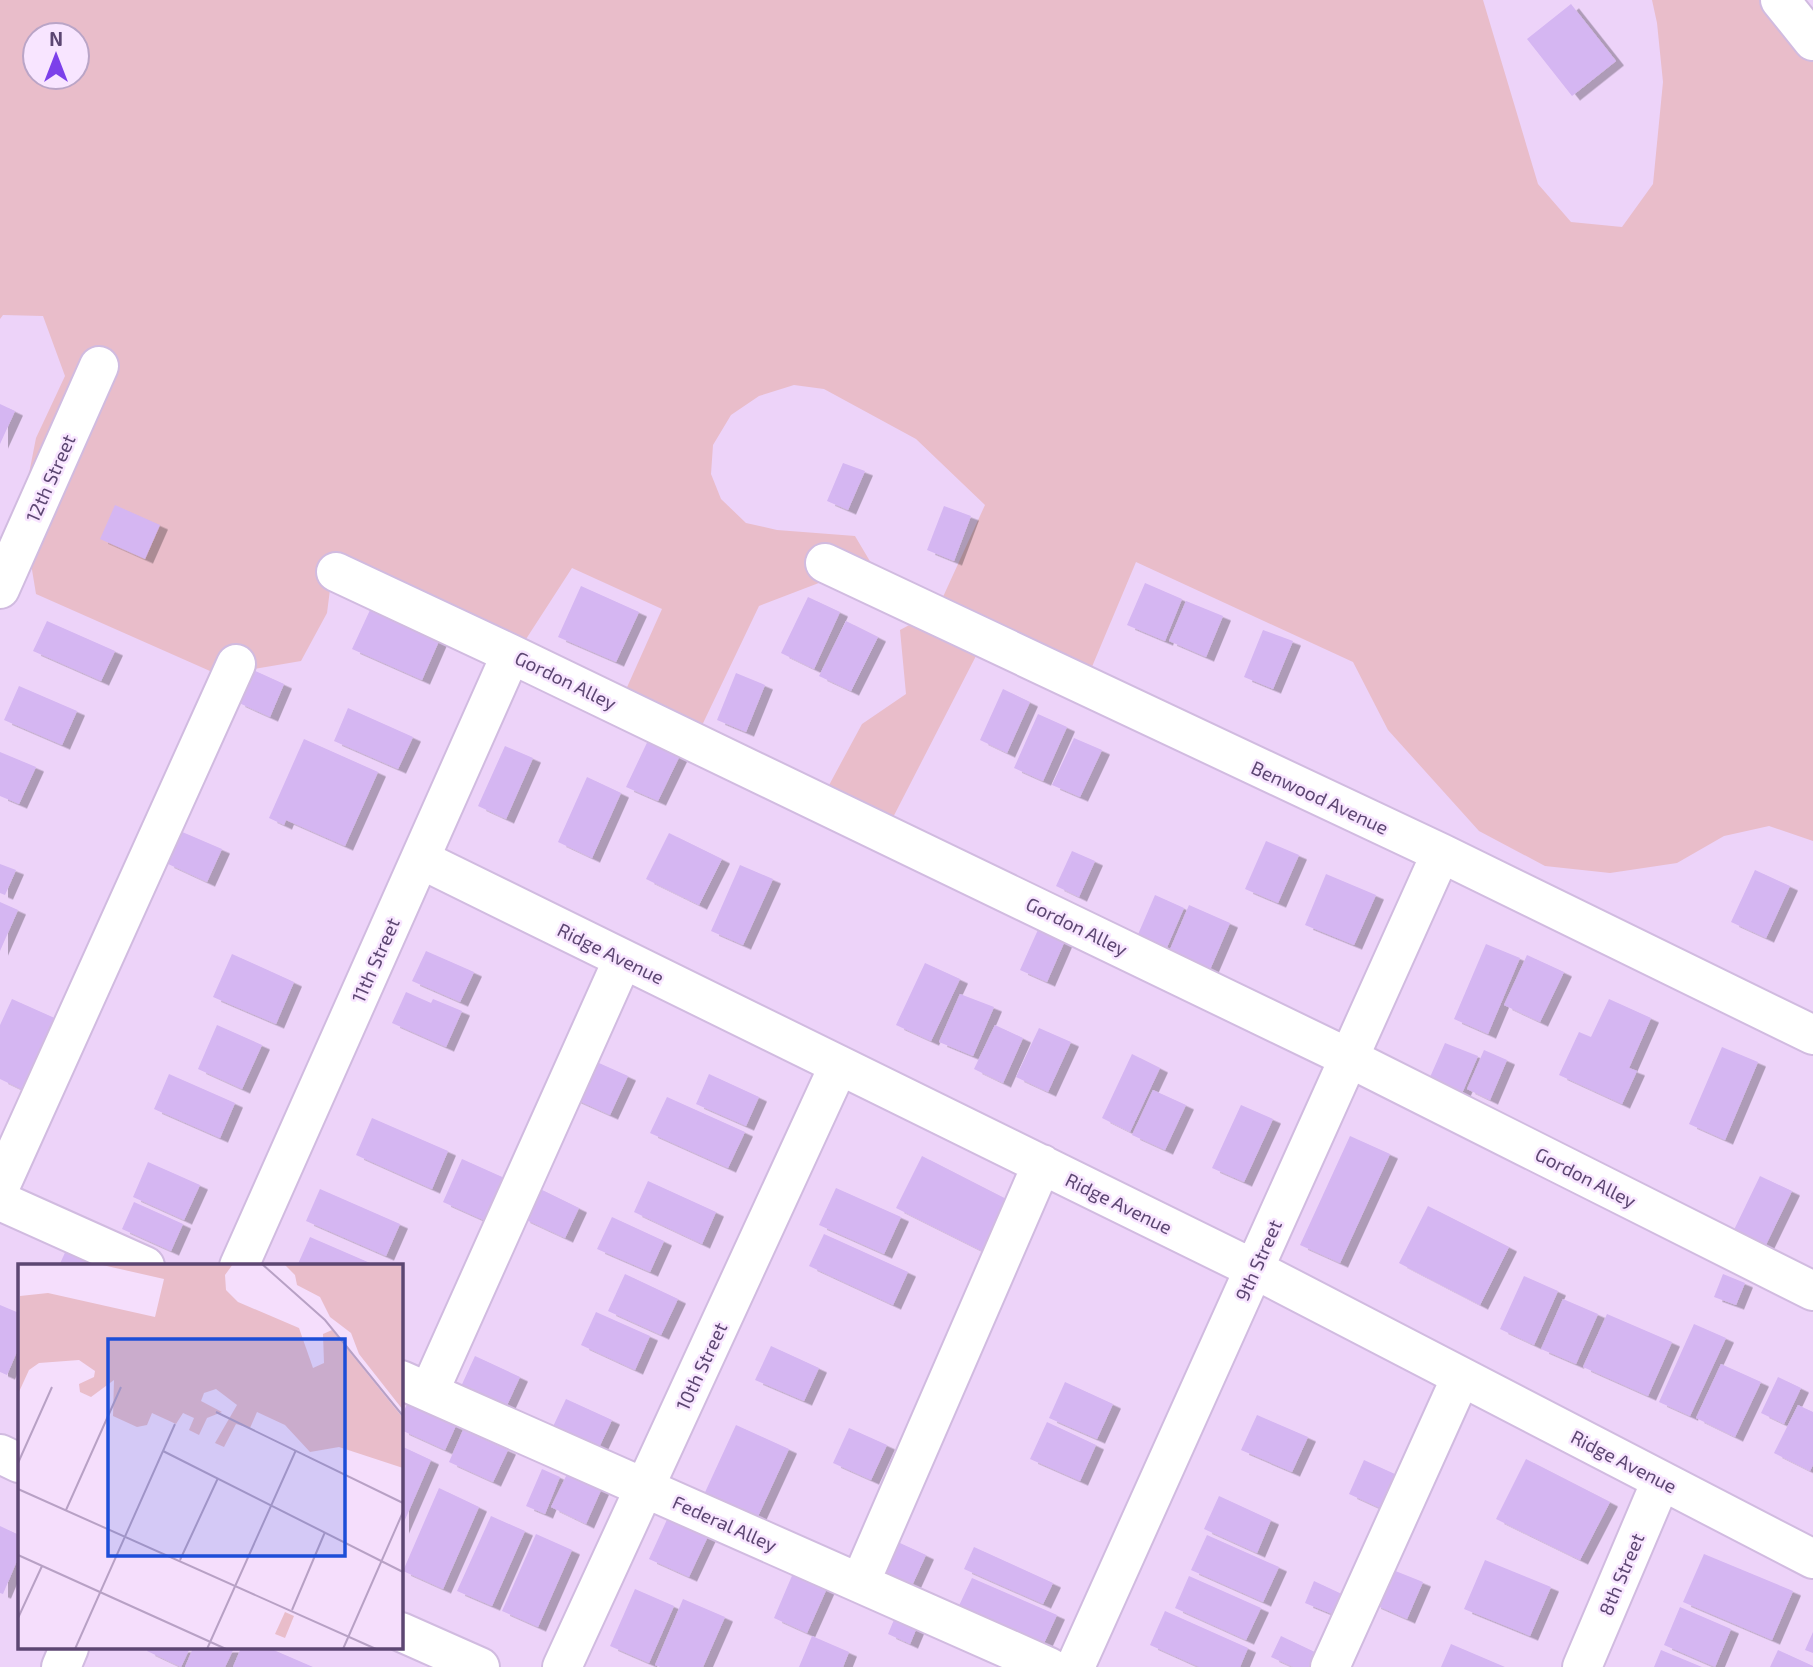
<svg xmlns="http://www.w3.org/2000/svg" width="1813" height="1667" viewBox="0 0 1813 1667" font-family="'Exo 2',sans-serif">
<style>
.residential{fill:#edd3f9;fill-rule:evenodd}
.green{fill:#e9bdca;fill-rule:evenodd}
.building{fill:#d5b6f2;filter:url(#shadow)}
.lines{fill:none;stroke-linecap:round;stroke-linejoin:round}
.minor-casing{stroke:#d1bbe0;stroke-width:42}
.minor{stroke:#fff;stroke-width:38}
.labels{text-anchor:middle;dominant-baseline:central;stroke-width:5;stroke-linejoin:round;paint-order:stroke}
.street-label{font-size:19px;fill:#5c4672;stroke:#f8e5ff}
.inset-road{fill:none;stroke:#b8a1c5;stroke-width:2}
.view{fill:#1d4ed8;fill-opacity:0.15;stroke:#1d4ed8;stroke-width:3.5}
.inset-edge{fill:none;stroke:#5c4672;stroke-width:3.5}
</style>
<defs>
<filter id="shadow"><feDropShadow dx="8" dy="4.5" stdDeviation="0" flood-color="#0004"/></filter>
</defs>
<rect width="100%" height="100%" fill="#f5defc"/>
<path class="residential" d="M0,0h1813v1667h-1813zM35,35h42v42h-42zM19,1266h382v382h-382z"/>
<path class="green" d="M0,0h1483l55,184 33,38 51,5 31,-43 10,-102 -6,-59 -5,-23h118l43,53v788l-44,-15 -45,10 -47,27 -67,10 -65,-7 -66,-35 -91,-101 -35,-68 -217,-100 -50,119 -109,-27 -91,177 -65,-31 41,-76 44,-30 -6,-64 37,-20 48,-105 -69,-66 -92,-50 -30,-4 -35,11 -28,19 -18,30 -2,29 10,25 25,24 31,7 78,6 16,27 -112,43 -64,134 -75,-37 42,-94 -90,-41 -55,85 -184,-87 -6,47 -26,48 -82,14 -183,-81 -14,-85 14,-71 29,-62 -22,-60 -40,-1 -3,4zM35,35h42v42h-42z"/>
<path class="building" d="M1571,4l45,57 -44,35 -45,-57z
M0,404l15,7 -15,33z
M843,463l22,8 -17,39 -21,-9z
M115,505l45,20 -15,34 -45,-20z
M944,506l27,10 -17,45 -27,-11z
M1145,583l37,16 -17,42 -38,-16z
M581,586l58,26 -23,50 -58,-25z
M808,597l32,15 -26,57 -33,-16z
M1186,601l37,15 -17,41 -37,-16z
M370,610l69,31 -17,39 -70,-31z
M47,621l68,30 -14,30 -68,-30z
M846,621l32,16 -27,54 -32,-15z
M1263,630l30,11 -20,48 -29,-12z
M251,669l33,15 -14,33 -33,-15z
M736,673l29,12 -19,47 -29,-12z
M19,686l58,25 -15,34 -58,-25z
M1003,689l27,13 -23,51 -27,-13z
M348,708l65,29 -15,32 -64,-28z
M1038,714l29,13 -24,54 -29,-13z
M653,730l32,15 -27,56 -32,-14z
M1074,738l28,12 -22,47 -28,-12z
M304,739l74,33 -33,74 -59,-26 -2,5 -15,-7z
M505,746l28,12 -27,61 -28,-13z
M0,752l36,15 -17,37 -19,-8z
M587,777l34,16 -29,65 -34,-16z
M180,831l42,18 -15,33 -41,-19z
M669,833l53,26 -23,46 -53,-26z
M1266,841l33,14 -21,48 -33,-14z
M1072,851l23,10 -16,36 -23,-11z
M0,864l16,6 -11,25 -5,-2z
M740,865l33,14 -30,66 -32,-14z
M1755,870l35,16 -24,52 -35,-16z
M1326,874l50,21 -22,50 -49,-20z
M1155,895l29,13 -19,44 -29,-13z
M0,902l18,8 -18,41z
M1189,905l41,18 -21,49 -41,-18z
M1041,923l26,13 -20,46 -27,-12z
M1486,944l34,14 -32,76 -34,-15z
M426,951l48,21 -14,30 -48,-21z
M232,954l62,28 -18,42 -63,-27z
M1527,955l37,17 -24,50 -36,-17z
M925,963l35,16 -29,62 -35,-16z
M406,992l25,11 2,-4 29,12 -16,36 -54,-24z
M960,994l34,13 -21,49 -34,-14z
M12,999l47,21 -32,72 -27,-13v-54z
M1609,999l42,19 -22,50 8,3 -15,33 -63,-29 20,-43 12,5z
M217,1025l45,20 -20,44 -44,-20z
M995,1025l28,13 -20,45 -29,-14z
M1039,1028l32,14 -23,50 -32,-15z
M1445,1043l33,13 -18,42 -33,-14z
M1722,1047l36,15 -33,78 -36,-16z
M1484,1050l23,10 -17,40 -23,-11z
M1132,1054l28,14 -30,64 -28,-14z
M590,1059l38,17 -18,39 -38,-17z
M169,1074l66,29 -15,35 -66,-29z
M709,1074l50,23 -13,29 -50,-22z
M1153,1090l33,15 -21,45 -33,-15z
M667,1097l78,35 -17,36 -78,-35z
M1241,1105l32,14 -29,63 -32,-14z
M372,1118l76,33 -16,38 -76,-34z
M1350,1136l40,18 -50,109 -40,-18z
M922,1156l88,45 -26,51 -88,-44z
M462,1159l49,22 -19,43 -49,-22z
M148,1162l52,23 -16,35 -51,-23z
M1760,1176l32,15 -29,60 -32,-15z
M648,1181l68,31 -14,32 -68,-32z
M536,1187l43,21 -14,30 -43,-20z
M836,1188l65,29 -17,37 -65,-29z
M320,1189l80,35 -14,32 -80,-35z
M134,1202l49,22 -12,27 -49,-22z
M1428,1206l81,41 -29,58 -81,-42z
M612,1217l52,24 -14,31 -53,-23z
M824,1234l84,38 -15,33 -84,-39z
M310,1237l67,29h-80z
M67,1248l23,10 -3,8h-28z
M625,1274l53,25 -17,36 -53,-24z
M1723,1274l22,9 -9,22 -22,-8z
M1524,1276l34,15 -24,54 -34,-16z
M1563,1299l35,15 -22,50 -35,-15z
M0,1305l19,8v34l-12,28 -7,-3z
M596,1312l54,24 -15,34 -54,-25z
M1607,1314l65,28 -24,54 -65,-29z
M1694,1324l32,14 -36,78 -31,-14z
M771,1346l48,22 -15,33 -49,-21z
M475,1356l45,21 -17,37 -45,-21z
M1721,1364l40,18 -26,55 -39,-19z
M1778,1377l23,11 -17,36 -23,-11z
M1065,1382l48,22 -16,35 -48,-21z
M410,1397l49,22 -14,31 -44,-20v-12z
M566,1399l46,21 -17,36 -46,-21z
M1798,1405l15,7v53l-3,6 -36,-18z
M1257,1415l51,22 -16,35 -51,-22z
M1047,1422l49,23 -16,36 -50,-22z
M736,1425l53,24 -35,76 -53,-24z
M849,1428l38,17 -16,35 -38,-17z
M463,1430l45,20 -15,32 -44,-20z
M401,1446l30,14 -30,69z
M1526,1459l84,43 -30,58 -84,-41z
M1364,1460l33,15 -15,34 -33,-15z
M542,1469l18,8 -15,37 -19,-8z
M568,1472l34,16 -16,36 -35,-17z
M439,1488l40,19 -36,82 -40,-18z
M1219,1496l52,24 -14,33 -53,-24z
M670,1513l40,19 -21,45 -40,-18z
M491,1516l34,15 -33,75 -35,-15z
M0,1526l19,9v21l-16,38 -3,-1z
M536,1534l36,16 -34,77 -36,-16z
M1207,1535l72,32 -16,35 -72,-32z
M889,1538l37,17 -16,35 -37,-16z
M974,1547l79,36 -10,21 -79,-35z
M1704,1554l89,37 -21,49 -89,-38z
M1485,1560l66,27 -21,49 -66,-27z
M1388,1568l35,14 -16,37 -34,-15z
M794,1571l34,15 -21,47 -33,-15z
M1189,1576l72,32 -15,32 -71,-32z
M972,1578l85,37 -17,37 -85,-38z
M1314,1581l34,16 -9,20 -34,-14z
M635,1589l39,17 -25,57 -39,-17z
M683,1599l42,18 -22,50h-43l-5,-2z
M1680,1607l51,22 -16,38 -51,-22z
M1165,1611l83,37 -8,19h-41l-49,-22z
M896,1615l22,10 -8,19 -22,-10z
M1813,1632v21l-8,-3z
M812,1636l37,16 -6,15h-44z
M1281,1636l40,19 -6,12h-22l-22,-10z
M1451,1644l54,23h-64z
M148,1648h42l-9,19 -34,-16z
M193,1648h41l-9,19h-40z
M241,1648h28l44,19h-80z
M1661,1650l41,17h-48z
M1778,1650l35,16v1h-43z"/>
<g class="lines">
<g class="minor-casing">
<path id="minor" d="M1780,0l33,41
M825,563l616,290 372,182
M336,572l175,82 838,404 464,233
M0,589l99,-223
M420,859l834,410 559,290
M0,1187l236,-523
M0,1201l145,65
M239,1266l272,-612
M401,1380l648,287
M429,1392l194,-433
M0,1454l19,9
M860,1583l182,-419
M401,1632l79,35
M61,1667l8,-19
M562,1667l277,-602
M1075,1667l366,-814
M1330,1667l131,-290
M1582,1667l79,-186"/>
</g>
<use href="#minor" class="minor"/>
</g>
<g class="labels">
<g class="street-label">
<text transform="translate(50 478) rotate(-66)">12th Street</text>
<text transform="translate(566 680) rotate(26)">Gordon Alley</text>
<text transform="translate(1320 797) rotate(25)">Benwood Avenue</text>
<text transform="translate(1077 926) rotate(26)">Gordon Alley</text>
<text transform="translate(611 953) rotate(26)">Ridge Avenue</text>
<text transform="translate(375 960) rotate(-66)">11th Street</text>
<text transform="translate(1586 1177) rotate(27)">Gordon Alley</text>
<text transform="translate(1119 1203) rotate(26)">Ridge Avenue</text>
<text transform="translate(1258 1260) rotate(-66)">9th Street</text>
<text transform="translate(701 1366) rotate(-65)">10th Street</text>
<text transform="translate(1624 1461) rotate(27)">Ridge Avenue</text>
<text transform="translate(725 1523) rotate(24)">Federal Alley</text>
<text transform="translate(1621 1574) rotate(-67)">8th Street</text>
</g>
</g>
<g transform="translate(18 1264)">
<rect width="385" height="385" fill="#f5defc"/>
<path d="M80,0h135l-8,11 1,15 12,12 61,26 14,40 11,-5 -1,-29 9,-4 71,88v50l-64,-21 -29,5 -25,-27 -28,-13 -7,16 -14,-4 -12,23 -9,-4 22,-38 -21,-16 -12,4 -3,8 21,11 -15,6 -8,17 -10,-5 5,-12 -11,-5 -7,11 -24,-11 -5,12 -10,2 -24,-11 1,-36 -23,17 -11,-5 -1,-8 15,-7 1,-6 -16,-11 -40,3 -10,7 -11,24 2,-98 28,-3 107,24 9,-38zM266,0h117l2,146 -44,-56 -8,-21 -21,-16 -10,-20 -23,-12 -2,-10zM267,348l9,4 -9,22 -10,-4z" fill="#e9bdca"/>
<path class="inset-road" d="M244,0l63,56 78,96M198,148l187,91M145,187l240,121M0,199l34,-76M0,225l358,160M48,246l55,-123M0,291l208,94M162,296l38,-82M274,346l33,-78M0,354l24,-52M57,385l100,-225M189,385l89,-199M325,385l60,-137"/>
<path class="view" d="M90,75h237v217h-237z"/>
<rect width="385" height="385" class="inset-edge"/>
</g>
<g transform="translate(56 56)"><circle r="33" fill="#f8e5ff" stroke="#baa5c7" stroke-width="2"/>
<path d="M0-5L12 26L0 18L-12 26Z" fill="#7c40ea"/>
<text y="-10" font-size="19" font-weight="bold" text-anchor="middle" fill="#5c4672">N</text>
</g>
</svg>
